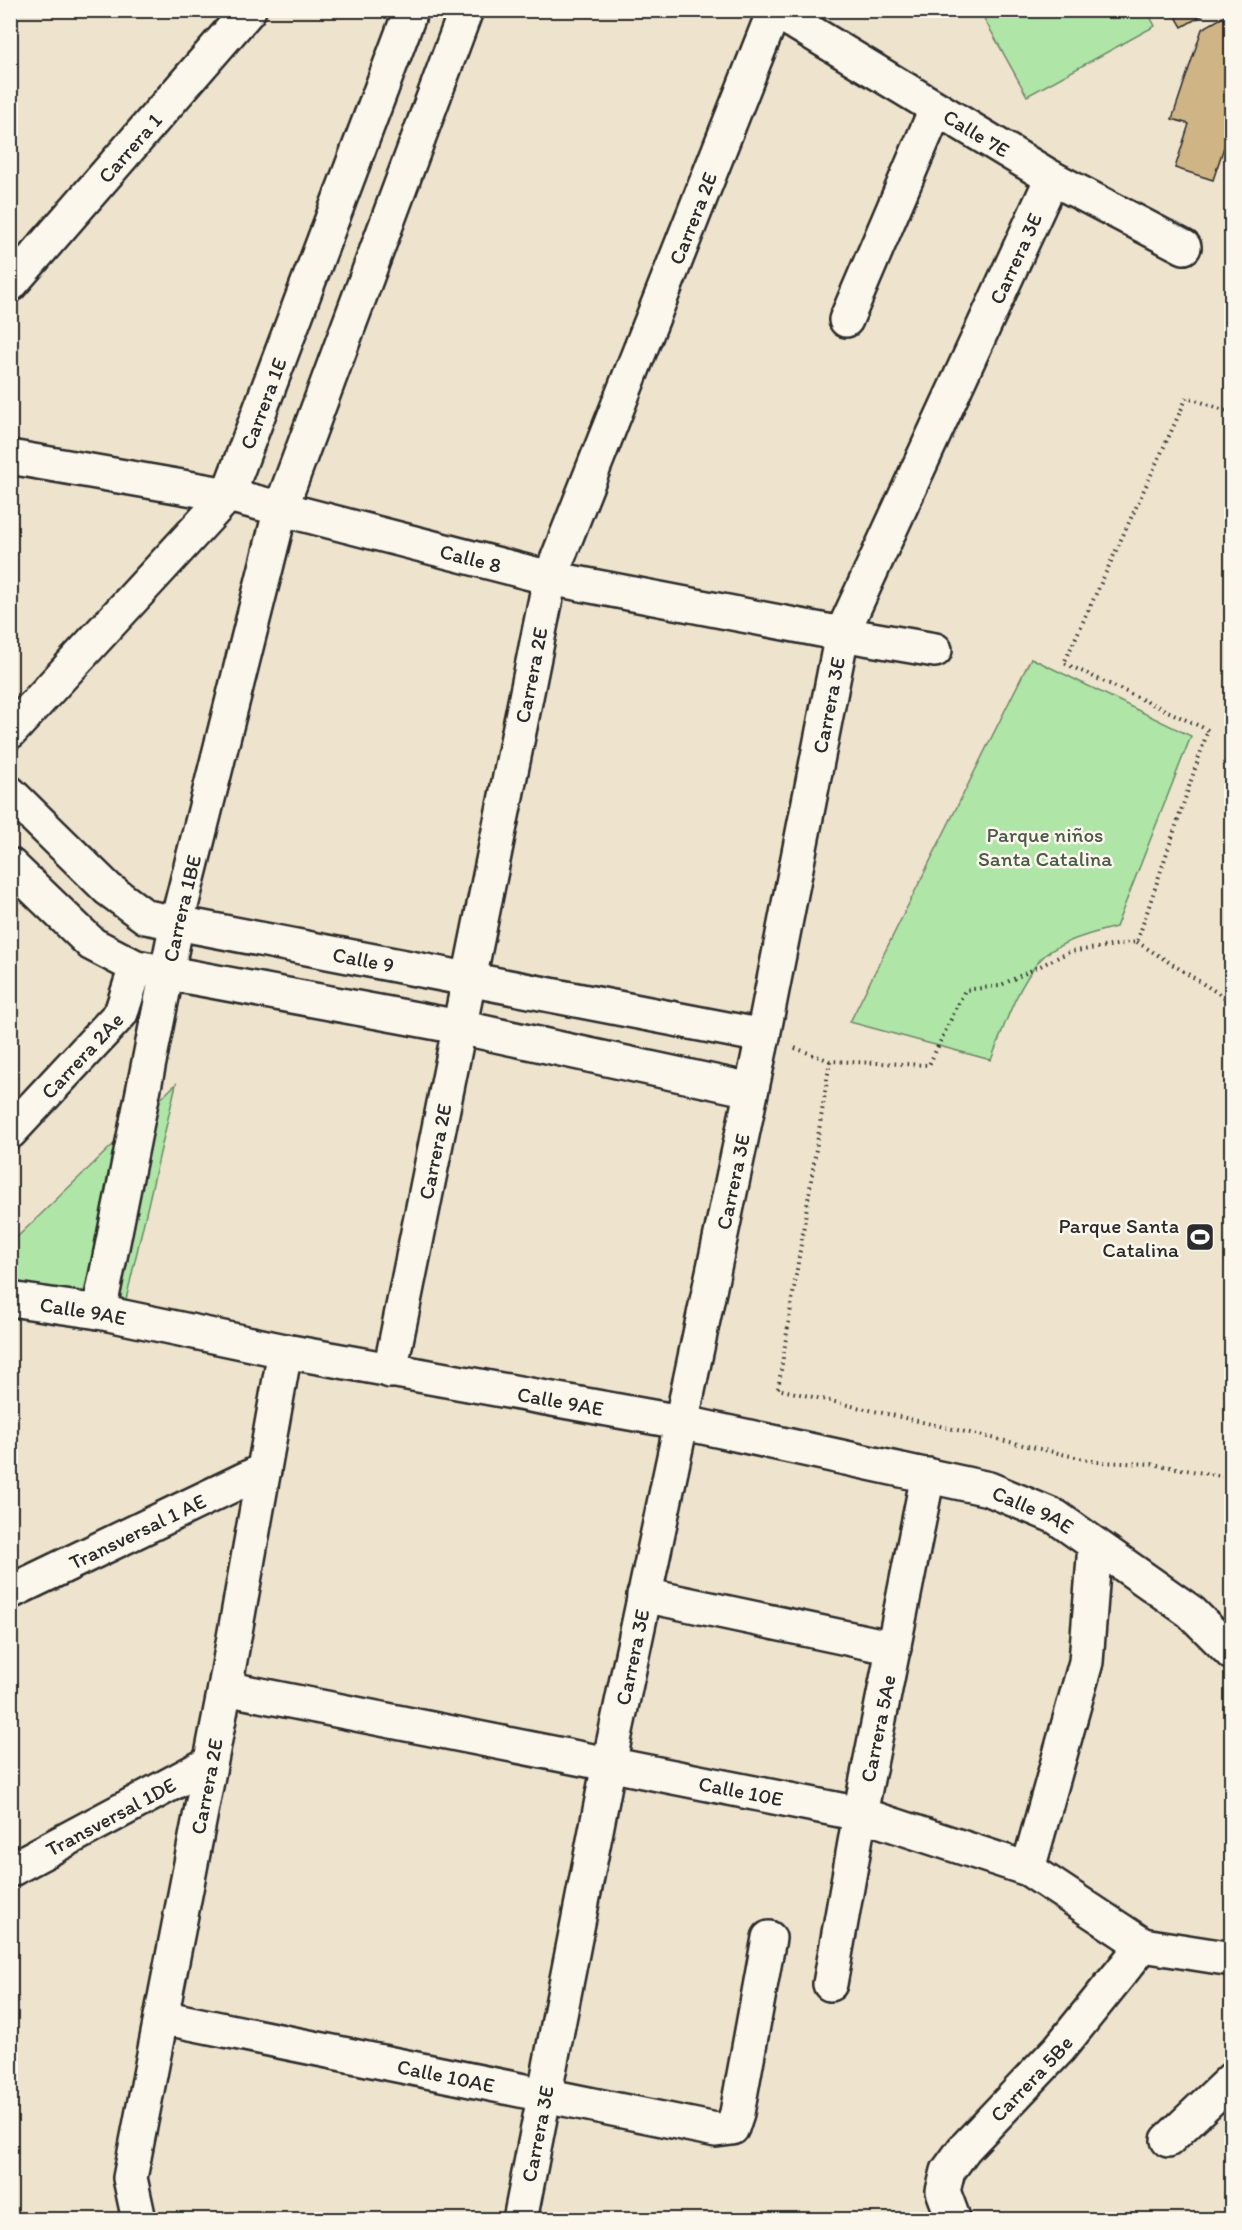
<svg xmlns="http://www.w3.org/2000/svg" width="1242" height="2230" viewBox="0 0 1242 2230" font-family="Itim,sans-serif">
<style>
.green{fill:#afe5a7;stroke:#6d8869;stroke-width:1.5}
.building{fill:#cfb585;stroke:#2b2b2b;stroke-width:1.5}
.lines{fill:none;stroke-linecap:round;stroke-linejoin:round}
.street-casing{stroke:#2b2b2b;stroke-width:38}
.path{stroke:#2b2b2b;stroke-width:4;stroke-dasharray:1.5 4.5;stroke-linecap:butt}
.street{stroke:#fbf7ec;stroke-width:33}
.labels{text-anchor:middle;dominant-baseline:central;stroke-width:5;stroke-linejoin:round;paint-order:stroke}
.street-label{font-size:21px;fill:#2b2b2b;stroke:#fbf7ec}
.park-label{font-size:21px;fill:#4c5a4a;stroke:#fbf7ec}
.poi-label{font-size:21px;fill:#2b2b2b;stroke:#fbf7ec;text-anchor:end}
</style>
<rect width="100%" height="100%" fill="#eee3cd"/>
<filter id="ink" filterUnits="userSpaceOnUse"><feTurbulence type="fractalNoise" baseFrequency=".0167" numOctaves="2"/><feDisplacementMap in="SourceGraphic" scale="12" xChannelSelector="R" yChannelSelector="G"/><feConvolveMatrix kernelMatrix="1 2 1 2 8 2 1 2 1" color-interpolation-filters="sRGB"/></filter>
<g filter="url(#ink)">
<path class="green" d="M980,11h167l8,15 -128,70z
M1031,658l160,78 -75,191c-21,5 -62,16 -76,33 -24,28 -36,67 -49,100l-141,-38z
M176,1084l-55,237 -110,-11v-67z"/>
<path class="building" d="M1172,10h40l-30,17z
M1232,12v121l-3,-1 -16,48 -38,-12 14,-44 -17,-5 30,-90z"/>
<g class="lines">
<g class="street-casing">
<g id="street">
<path id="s1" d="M774,10l278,168 132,69"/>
<path id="s2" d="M10,285l239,-275"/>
<path d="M846,320l90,-211"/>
<path id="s3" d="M10,457l218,38 322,83 292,56 93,16"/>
<path id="s4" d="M10,732l218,-237 183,-485"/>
<path id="s5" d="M10,793l98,96 38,28 617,119"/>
<path d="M10,865l82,79 44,23 323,60 292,63"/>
<path id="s6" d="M10,1132l111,-119 15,-46"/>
<path id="s7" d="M10,1299l89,13 186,39 395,71 309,67 67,28 135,95 41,41"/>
<path id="s8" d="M99,1312l78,-390 104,-414 185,-498"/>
<path id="s9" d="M390,1371l160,-793 224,-567"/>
<path id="s10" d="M10,1592l254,-122"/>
<path d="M644,1595l250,53"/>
<path id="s11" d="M225,1688l635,126 168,55 115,76 89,14"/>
<path d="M1028,1869l58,-207 9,-117"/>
<path id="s12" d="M10,1870l200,-107"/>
<path id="s13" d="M830,1984l30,-170 68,-339"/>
<path id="s14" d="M161,2017l555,113 16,-2 5,-15 32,-175"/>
<path d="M1168,2140l64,-61"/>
<path id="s15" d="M953,2218l-10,-27 5,-20 16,-22 95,-100 84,-104"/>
<path id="s16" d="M139,2220l-9,-42 95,-490 60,-337"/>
<path id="s17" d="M520,2220l89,-456 154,-728 79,-402 210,-456"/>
</g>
</g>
<path class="path" d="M1137,942l95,60
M795,1048l35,13 99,4 36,-75 34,-4 70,-34 68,-10 71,-212 -144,-67 123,-266 45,16
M830,1061l-52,328 319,73 55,2 80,14"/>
<use href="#street" class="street"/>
</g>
</g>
<defs>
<g id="stadium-square" transform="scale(1.5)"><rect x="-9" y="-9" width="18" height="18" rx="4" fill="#2b2b2b" stroke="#fbf7ec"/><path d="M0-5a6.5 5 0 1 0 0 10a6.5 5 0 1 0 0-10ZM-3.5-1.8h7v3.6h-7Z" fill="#fff"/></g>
</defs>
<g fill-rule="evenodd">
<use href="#stadium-square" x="1200" y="1237"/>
</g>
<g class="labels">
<g class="street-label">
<text stroke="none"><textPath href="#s1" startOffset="237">Calle 7E</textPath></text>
<text stroke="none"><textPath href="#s2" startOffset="182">Carrera 1</textPath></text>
<text stroke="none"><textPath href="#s9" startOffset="1196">Carrera 2E</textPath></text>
<text stroke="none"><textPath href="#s17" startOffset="2032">Carrera 3E</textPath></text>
<text stroke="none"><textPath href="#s4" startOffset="420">Carrera 1E</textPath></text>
<text stroke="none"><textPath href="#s3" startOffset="472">Calle 8</textPath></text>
<text stroke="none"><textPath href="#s9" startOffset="710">Carrera 2E</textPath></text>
<text stroke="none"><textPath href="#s17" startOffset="1546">Carrera 3E</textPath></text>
<text stroke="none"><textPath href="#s8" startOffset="412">Carrera 1BE</textPath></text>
<text stroke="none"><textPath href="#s5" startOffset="406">Calle 9</textPath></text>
<text stroke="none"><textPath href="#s6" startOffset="105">Carrera 2Ae</textPath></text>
<text stroke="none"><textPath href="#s9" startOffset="224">Carrera 2E</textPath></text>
<text stroke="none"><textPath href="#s17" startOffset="1060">Carrera 3E</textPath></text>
<text stroke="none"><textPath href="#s7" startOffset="74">Calle 9AE</textPath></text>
<text stroke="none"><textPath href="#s7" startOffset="560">Calle 9AE</textPath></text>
<text stroke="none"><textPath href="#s7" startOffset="1046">Calle 9AE</textPath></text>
<text stroke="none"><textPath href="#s10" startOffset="141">Transversal 1 AE</textPath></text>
<text stroke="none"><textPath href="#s17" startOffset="574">Carrera 3E</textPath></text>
<text stroke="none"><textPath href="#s13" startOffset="260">Carrera 5Ae</textPath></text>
<text stroke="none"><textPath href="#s16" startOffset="442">Carrera 2E</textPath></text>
<text stroke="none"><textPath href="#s11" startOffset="526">Calle 10E</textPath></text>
<text stroke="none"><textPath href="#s12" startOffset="114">Transversal 1DE</textPath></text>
<text stroke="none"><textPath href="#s14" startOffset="291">Calle 10AE</textPath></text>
<text stroke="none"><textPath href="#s15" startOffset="174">Carrera 5Be</textPath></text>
<text stroke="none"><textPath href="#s17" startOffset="88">Carrera 3E</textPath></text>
</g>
<g class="park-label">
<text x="1045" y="834">Parque niños<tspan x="1045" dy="24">Santa Catalina</tspan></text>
</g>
<g class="poi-label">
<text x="1179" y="1225">Parque Santa<tspan x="1179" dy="24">Catalina</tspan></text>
</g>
</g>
<rect width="1242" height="2230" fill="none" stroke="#fbf7ec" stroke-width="36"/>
<rect x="18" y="18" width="1206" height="2194" fill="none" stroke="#2b2b2b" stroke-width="2" filter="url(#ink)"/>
</svg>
